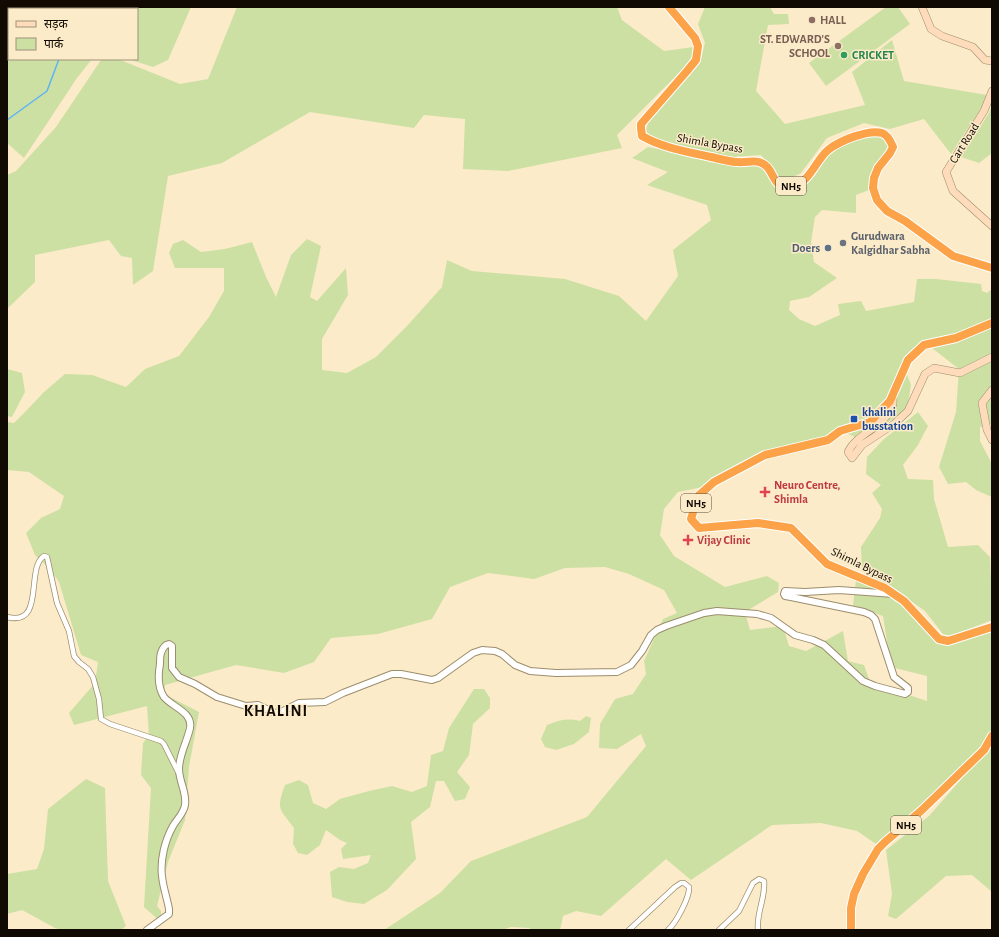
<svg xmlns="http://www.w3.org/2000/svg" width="999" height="937" viewBox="0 0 999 937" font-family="'Alegreya Sans','Noto Sans Devanagari',sans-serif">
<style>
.green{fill:#cce0a4}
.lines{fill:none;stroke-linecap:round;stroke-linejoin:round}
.stream{stroke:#5fb2f4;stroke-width:1.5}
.minor-casing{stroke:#9c8d6d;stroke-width:6}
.tertiary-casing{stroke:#9c8d6d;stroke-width:8}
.secondary-casing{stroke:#9c8d6d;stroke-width:8}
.trunk-casing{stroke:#fff;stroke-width:10}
.minor{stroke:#fff;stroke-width:4.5}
.tertiary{stroke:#fff;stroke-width:6}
.secondary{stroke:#fedcbb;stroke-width:7}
.trunk{stroke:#fca248;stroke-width:8}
.education-dot{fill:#8d6e63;stroke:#fcebc8;stroke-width:1.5}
.leisure-dot{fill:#2e9e5b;stroke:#fcebc8;stroke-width:1.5}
.worship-dot{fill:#6b7280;stroke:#fcebc8;stroke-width:1.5}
.service-dot{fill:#5c6f8a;stroke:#fcebc8;stroke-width:1.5}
.transit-dot{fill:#1a4fb4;stroke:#fcebc8;stroke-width:1.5}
.health-dot{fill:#e0444e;stroke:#fcebc8;stroke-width:1.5}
.labels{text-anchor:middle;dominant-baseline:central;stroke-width:3;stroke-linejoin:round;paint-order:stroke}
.shield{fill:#fcebc8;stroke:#574e3d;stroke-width:1}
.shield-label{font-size:11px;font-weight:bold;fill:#100a02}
.education-label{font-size:12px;font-weight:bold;fill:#785e54;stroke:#fcebc8;text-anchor:start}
.leisure-label{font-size:12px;font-weight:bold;fill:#27864d;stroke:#fcebc8;text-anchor:start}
.street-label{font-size:12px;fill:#100a02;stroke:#fcebc8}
.worship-label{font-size:12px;font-weight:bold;fill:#5b616d;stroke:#fcebc8;text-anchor:start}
.service-label{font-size:12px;font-weight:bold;fill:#4e5e75;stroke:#fcebc8;text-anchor:end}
.transit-label{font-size:12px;font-weight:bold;fill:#164399;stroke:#fcebc8;text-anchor:start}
.health-label{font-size:12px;font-weight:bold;fill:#be3a42;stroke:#fcebc8;text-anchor:start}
.district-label{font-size:16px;font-weight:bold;letter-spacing:1px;fill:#100a02;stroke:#fcebc8}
</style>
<rect width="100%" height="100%" fill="#fcebc8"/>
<path class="green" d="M7,7h28l-2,2h-24v50h83l-15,19 -53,80 -17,-15z
M51,7h140l-23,53 -15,7 -25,-8h9v-50h-88z
M237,7h380l5,13 42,31 30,-4 -3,14 -74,74 5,13 -114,23 -45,-2 2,-50 -41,-4 -10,13 -104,-16 -88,51 -54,13 -15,95 -20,14 -1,-27 -11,-2 -12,-16 -74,15v27l-28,27v-134l9,-4 40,-44 45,-67 17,-1 62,25 28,-5z
M705,7h65l4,7h14l1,10 -21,1 -12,66 29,33 80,-19 -13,-33 40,-32 12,41 83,14 -7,15 -29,44 -27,-35 -34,10 -26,-6 -37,15 -26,35 -12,6 -11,-3 -17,-21 -28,2 -44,-8 -37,-12 -6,-6 2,-9 52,-60 5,-19 -7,-19z
M886,7h12l12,17 -84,62 -17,-23z
M992,105v48l-13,10 -18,-6 28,-44z
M874,134l9,2 8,11 -19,30 -3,13 -13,5v18l-34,-3 -7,7 -4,25 3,20 23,16 -28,19 -19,4 -1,9 10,9 16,7 25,-11 -2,-11 23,-3 5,10 48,-9 3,-23h19l45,5 1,7 5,2 5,-4v135l-12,3v14l12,23v33l-16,-7 -10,-8 -18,2 -9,-17 17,-55 3,-43 -36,-28 -20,23 8,21 -4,24 -45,31 -23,-10 -12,9 -62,15 -62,33 -25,5 -14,17 -4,26 14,21 51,31 42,-11 12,7 -1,9 -33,20 5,18 33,-4 6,20 17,5 37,-20 5,30 16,4 6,17 57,19v-25l-36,-9 -8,-51 -30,-10 3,-26 29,9 18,14 36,37 53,-12v106l-9,16 -58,64 -43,34 -25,-17 -36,-8 -49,2 -81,55 -25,-21 -65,57 -25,-5 -13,5 -3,14h-30v-2l-19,-1 -9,3h-118l56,-37 31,-32 116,-44 59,-71 -5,-12 -24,15 -18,-1 1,-24 15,-25 18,-5 13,-20 -2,-13 19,-42 14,-6 -13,-23 -35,-16 -24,-7 -40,1 -31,11 -46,-6 -38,14 -18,32 -54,15 -47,4 -17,24 -30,11 -48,-8 -71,20 -1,9 35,18 -10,55 -4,53 -17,42 -11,44 4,5 1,12 -18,-16 7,-119 -10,-13 2,-32 6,-8 -2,-29 -73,19 -5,-12 26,-30 3,-21 -17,-7 -22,-73 -9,-13 -15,-14 -9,-22 15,-15 19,-9 4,-13 -35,-24 -22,-2v-48l7,1 11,-11 19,-20 21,-18 27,1 34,12 19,-18 34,-13 30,-39 15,-26v-23h-49l-6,-15 4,-9 10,-4 18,12 24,-3 27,-7 14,35 10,20 15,-42 16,-16 14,7 -11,51 7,4 29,-33 2,27 -26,44v31l25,3 29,-16 31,-31 35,-39 5,-27 25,11 93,8 54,17 27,25 32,-45 -5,-26 38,-30 -4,-15 -60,-20 21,-13 -36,-14 16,-11 90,18 16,-2 10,3 11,19 19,2 44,-42z
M7,369l15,4 3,19 -13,25 -5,-1z
M918,412l10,14 -10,19 -15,20 5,14 25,1 1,19 14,48 30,-2 12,12 1,23 1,2v38l-41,16 -8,-2 -18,-23 -37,-26 -26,-14 -1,-24 19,-29 2,-9 -10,-16 9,-8 -15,-11 1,-17 17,-18z
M474,689h10l6,9v10l-17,16 -4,31 -12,17 13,15 -5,12 -10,2 -11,-20h-8l-6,26 -19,15 5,37 -29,31 -23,14 -17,-2 -15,-5 -2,-25 9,-5 15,2 14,-6 3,-8 -28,4 -2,-10 6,-6 -7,-3 -14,-10 -6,15 -13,10 -9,-2 -5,-9 1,-16c-15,-20 -18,-18 -9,-43l14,-5 9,5 5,18 13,6 14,-10 29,-8 23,-5 20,6 15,-6 4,-31 12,-4 6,-23z
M586,716l5,2 -2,14 -15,12 -18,6 -11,-3 -4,-8 6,-14c12,-5 20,-7 33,-4z
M992,740v152l-20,-17 -26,1 -50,43 -8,-3 4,-22 -6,-44 43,-34 57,-65z
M86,779l19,9 3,93 18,45 -5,4h-59l-7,-2 -33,-18 -15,4v-40l30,-5 7,-20 4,-40z"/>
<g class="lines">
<path class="stream" d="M77,9v-2
M7,120l40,-29 12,-32"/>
<g class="minor-casing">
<path id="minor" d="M7,617c39,10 18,-49 37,-61l3,1 10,46 12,28 5,25 5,6 9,7 5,8 6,22 2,20 9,5 51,17 3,3 14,28
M629,930l46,-43 6,-4h3l5,4c1,10 -13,36 -21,43
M719,930l20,-19 14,-28 6,-4 5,2c2,16 -8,32 -6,49"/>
</g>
<g class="tertiary-casing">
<path id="tertiary" d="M147,930l22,-16v-5c-2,-11 -6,-22 -7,-33 -2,-16 3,-36 11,-50 4,-7 11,-13 12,-21 2,-13 -6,-23 -6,-36 0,-14 8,-27 11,-41 3,-16 -18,-21 -26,-31 -6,-9 -6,-22 -4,-33 0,-7 0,-14 6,-19l3,-1 3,2v22l7,9 16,7 22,13 29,9 12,-1 17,8 6,-1 18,-9 26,-1 18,-9 49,-19h9l31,6 6,-2 35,-25 9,-3 13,1 7,3 13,11 15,6 26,2 61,-1 14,-7 11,-14 9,-16 6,-5 9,-4 38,-13 13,-2 40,3 14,4 24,17 18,5 11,5 39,36 12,5 30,8 3,-2v-4l-14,-11 -19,-58 -4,-4 -7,-3 -73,-15 -6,-1 -1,-2 1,-3 20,1 34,-2 55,4"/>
</g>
<g class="secondary-casing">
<path id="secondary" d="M922,7l9,22 11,7 31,11 12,13 7,1
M992,91l-8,20 -38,61 7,19 39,35
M992,390l-10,13 5,27 5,10
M893,395c0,4 1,9 -1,12 -9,21 -35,26 -44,45l4,6 10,-13 32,-21 14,-13 17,-37 9,-6 26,5 32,-16"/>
</g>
<g class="trunk-casing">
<path id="trunk" d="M669,7l26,31 3,8 -2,14 -9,11 -46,53v4l1,8c21,12 46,16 69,21 9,2 19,5 27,5 8,1 14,-2 21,0 18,5 10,29 34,24 17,-4 23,-26 35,-36 11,-9 40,-21 54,-17 6,2 9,9 11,14l-3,6 -12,15 -4,10 -1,10 4,12 10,11 18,10 48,35 39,12
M992,323l-36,15 -32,7 -16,15 -18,41 -20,21 -30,9 -12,9 -63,15 -51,27 -16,14 -7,23 8,9 59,-5 33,5 36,36 58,24 19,13 35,38 9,2 44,-14
M851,930v-22l3,-14 9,-20 15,-25 7,-7 37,-32 62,-60 8,-14"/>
</g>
<use href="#minor" class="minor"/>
<use href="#tertiary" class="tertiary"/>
<use href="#secondary" class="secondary"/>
<use href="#trunk" class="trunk"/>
</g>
<g class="education-dot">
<circle cx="812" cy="20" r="4"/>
<circle cx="838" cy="46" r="4"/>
</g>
<circle class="leisure-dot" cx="844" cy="55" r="4"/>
<circle class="worship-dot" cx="843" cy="243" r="4"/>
<circle class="service-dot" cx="828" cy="248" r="4"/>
<rect class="transit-dot" x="850" y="415" width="8" height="8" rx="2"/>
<g class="health-dot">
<path d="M763 486h4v4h4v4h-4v4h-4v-4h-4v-4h4z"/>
<path d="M686 534h4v4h4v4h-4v4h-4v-4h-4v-4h4z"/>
</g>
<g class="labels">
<g class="shield">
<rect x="776" y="177" width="30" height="18" rx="3"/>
<rect x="681" y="494" width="30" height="18" rx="3"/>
<rect x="891" y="816" width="30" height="18" rx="3"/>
</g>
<g class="shield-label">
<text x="791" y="186">NH5</text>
<text x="696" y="503">NH5</text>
<text x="906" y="825">NH5</text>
</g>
<g class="education-label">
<text x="820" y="20">HALL</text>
<text x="830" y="39" text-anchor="end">ST. EDWARD'S<tspan x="830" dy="14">SCHOOL</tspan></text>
</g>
<g class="leisure-label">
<text x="852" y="55">CRICKET</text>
</g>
<g class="street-label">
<text transform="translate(710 143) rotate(10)">Shimla Bypass</text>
<text transform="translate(964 143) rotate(-58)">Cart Road</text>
<text transform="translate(862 565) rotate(26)">Shimla Bypass</text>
</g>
<g class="worship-label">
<text x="851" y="236">Gurudwara<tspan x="851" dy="14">Kalgidhar Sabha</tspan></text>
</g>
<g class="service-label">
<text x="820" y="248">Doers</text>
</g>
<g class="transit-label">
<text x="862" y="412">khalini<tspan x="862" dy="14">busstation</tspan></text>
</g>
<g class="health-label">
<text x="774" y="485">Neuro Centre,<tspan x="774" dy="14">Shimla</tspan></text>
<text x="697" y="540">Vijay Clinic</text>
</g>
<g class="district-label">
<text x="276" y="711">KHALINI</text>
</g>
</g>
<rect width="999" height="937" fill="none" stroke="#100a02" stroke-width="16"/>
<rect x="8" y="8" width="130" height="52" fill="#fcebc8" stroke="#9e9179"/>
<rect x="16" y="21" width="20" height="6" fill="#fedcbb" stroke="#9e9179"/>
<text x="44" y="28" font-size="12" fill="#100a02">सड़क</text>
<rect x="16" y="38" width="20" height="12" fill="#cce0a4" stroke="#9e9179"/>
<text x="44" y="48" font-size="12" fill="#100a02">पार्क</text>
</svg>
